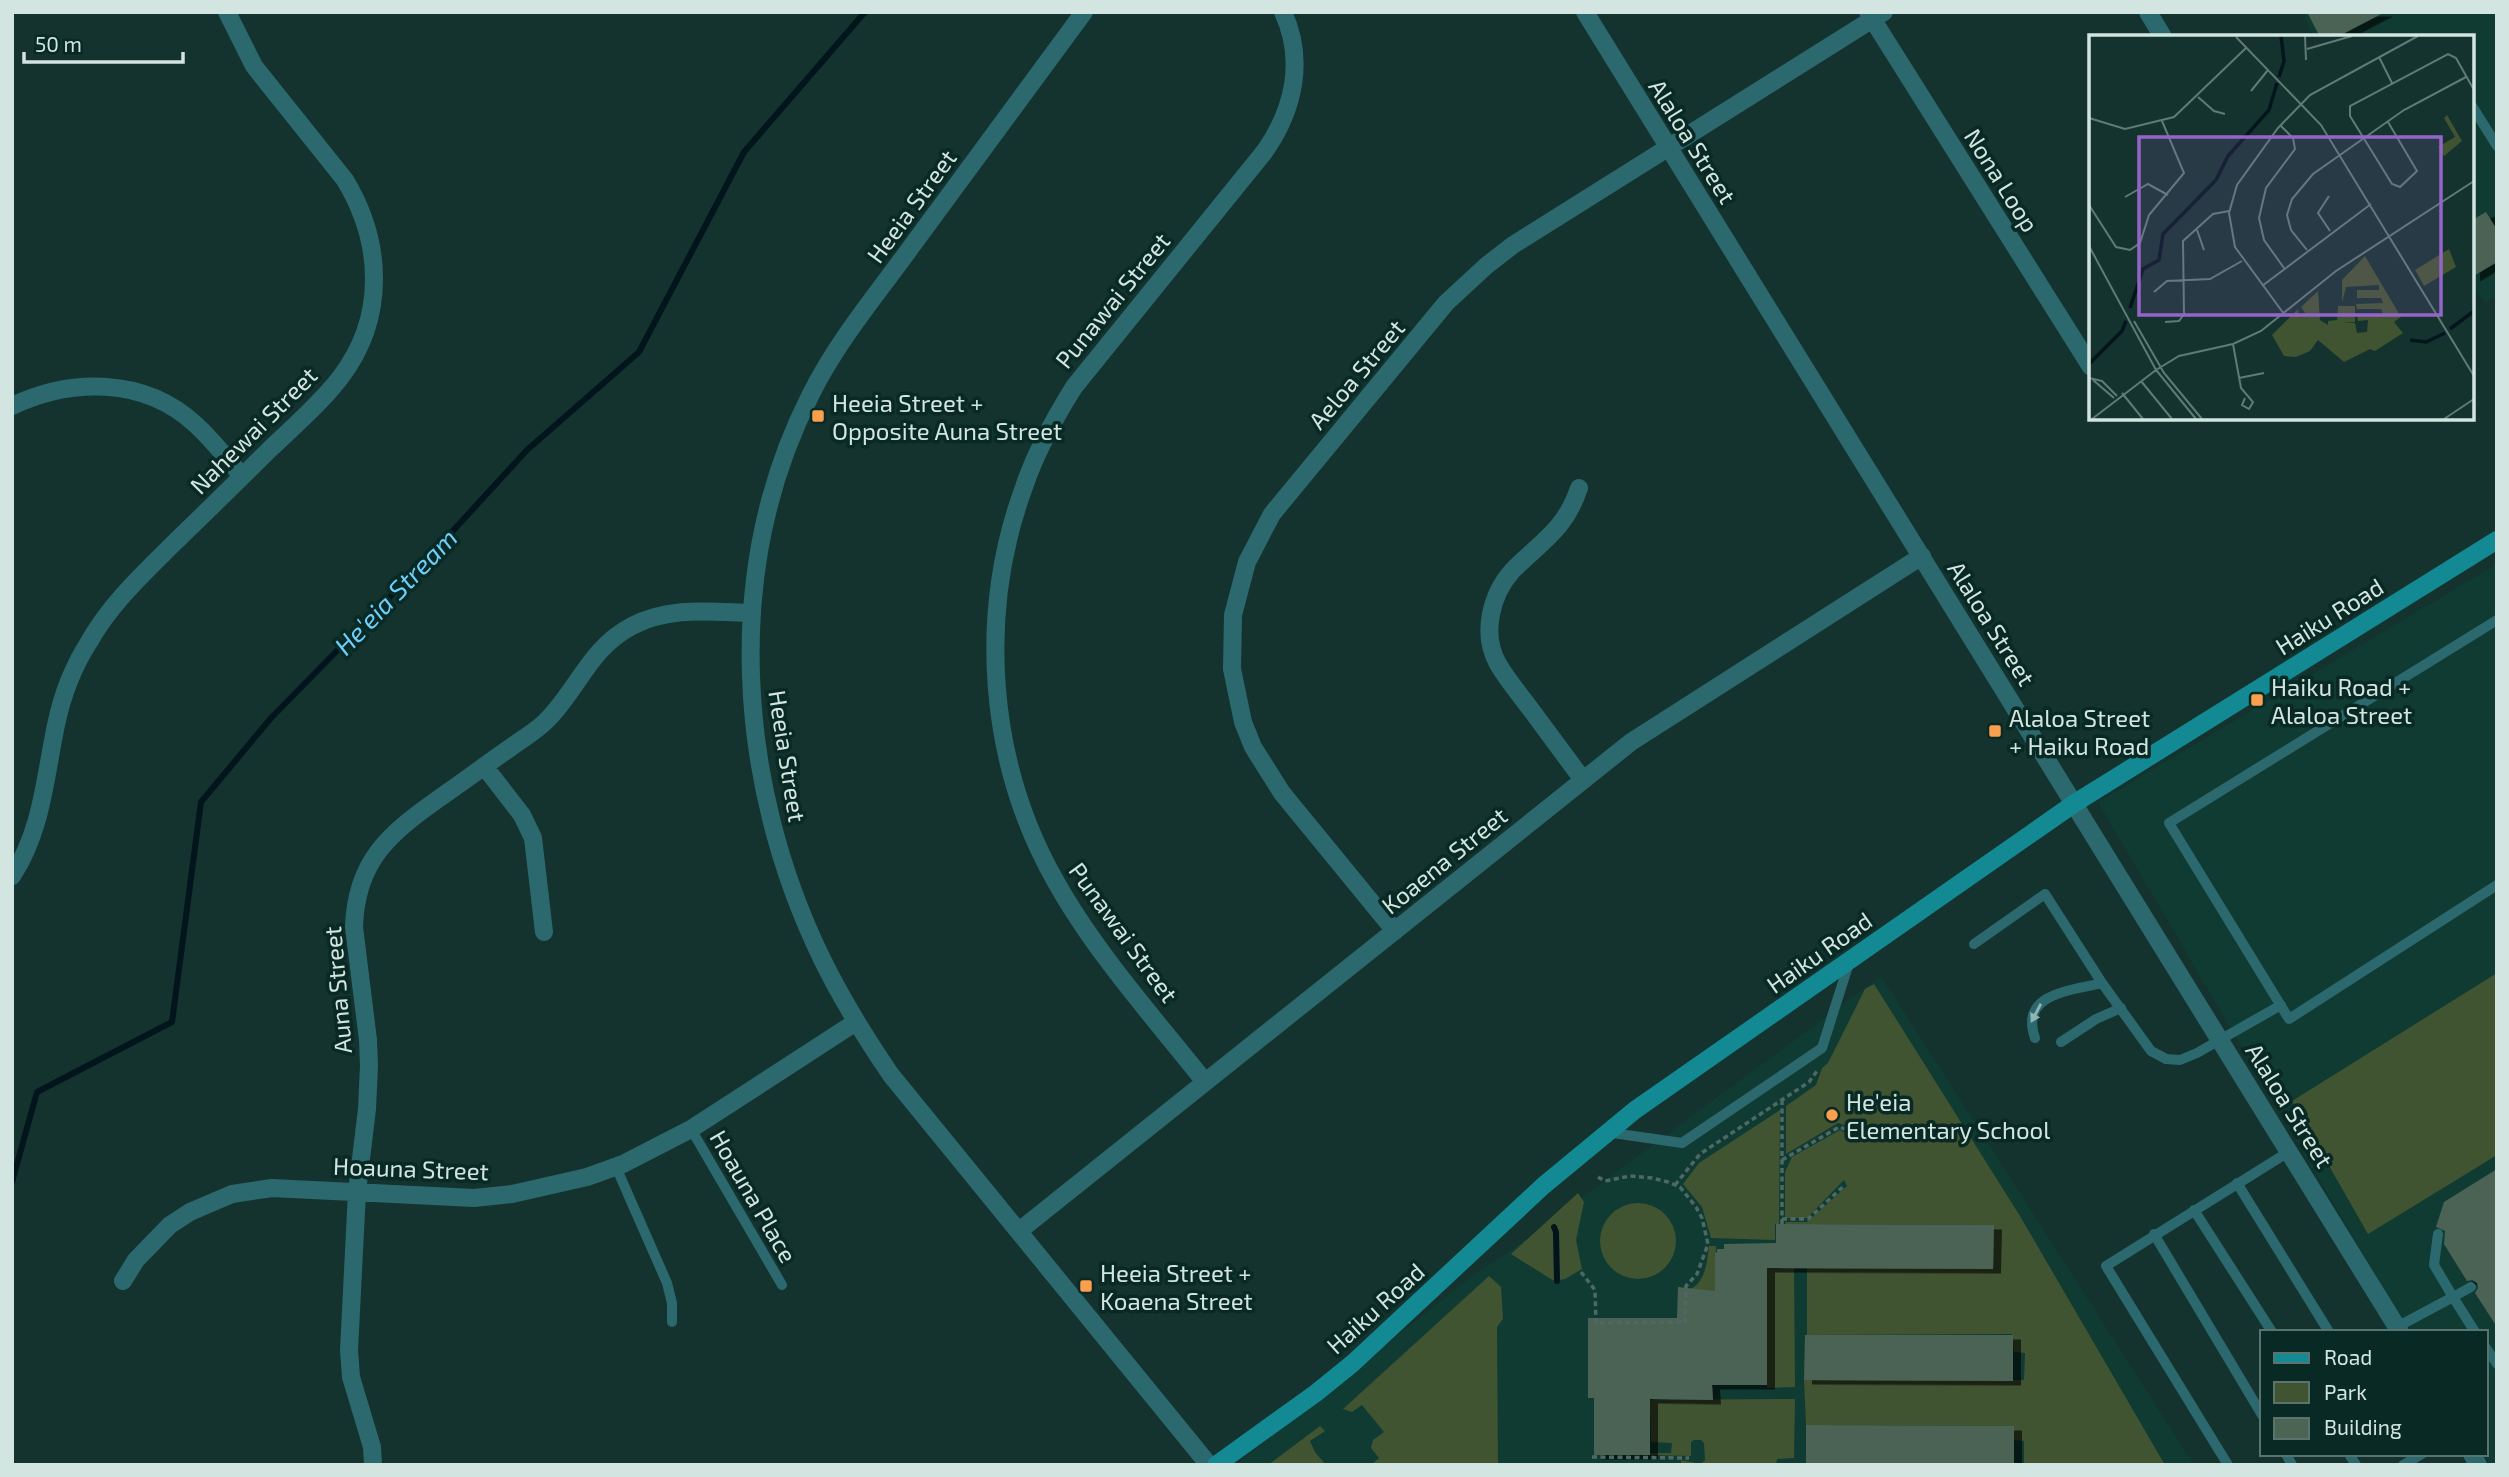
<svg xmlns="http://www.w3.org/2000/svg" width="2509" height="1477" viewBox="0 0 2509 1477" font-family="'Exo 2',sans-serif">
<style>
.built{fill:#0f3b33}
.green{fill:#415431}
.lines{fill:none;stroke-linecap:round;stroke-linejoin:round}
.stream{stroke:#02151d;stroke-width:6}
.building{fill:#4b6454;filter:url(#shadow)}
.path{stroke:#4e6964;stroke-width:3.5;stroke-dasharray:5 3.5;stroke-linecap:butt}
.service{stroke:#2c696f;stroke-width:10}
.minor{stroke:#2c696f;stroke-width:18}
.tertiary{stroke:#2c696f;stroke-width:18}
.secondary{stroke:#138a93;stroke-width:18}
.oneway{fill:#90b3b3}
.poi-dot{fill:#f99f4d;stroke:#082924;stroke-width:2.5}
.labels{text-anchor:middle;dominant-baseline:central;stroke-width:7;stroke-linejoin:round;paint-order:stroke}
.street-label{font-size:24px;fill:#d3e5e0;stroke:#082924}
.poi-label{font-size:24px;fill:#d3e5e0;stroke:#082924;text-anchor:start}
.water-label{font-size:26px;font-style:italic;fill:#6dd0fa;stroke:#082924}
.inset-river{fill:none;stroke:#02151d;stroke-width:3.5}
.inset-road{fill:none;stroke:#607a75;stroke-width:2}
.view{fill:#9564c9;fill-opacity:0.15;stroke:#9564c9;stroke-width:3.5}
.inset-edge{fill:none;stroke:#d3e5e0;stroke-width:3.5}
</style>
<defs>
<filter id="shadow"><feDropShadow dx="8" dy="4.5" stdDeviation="0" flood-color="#0009"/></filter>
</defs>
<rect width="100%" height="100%" fill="#14332e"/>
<path class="built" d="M2302,12h195v284l-12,7 -13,-19v-247h-158z
M2497,564v901h-7l-7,-11h3v-122h-77l-311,-530z
M1881,976l313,489h-958l240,-192 30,-19z"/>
<path class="green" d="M2497,973v182l-129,79 -76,-133z
M1874,984l146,232 145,249h-141v-24l-10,-1v-14l-208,-1 -2,-45h220l1,-27 -11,-1 -2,-18 -205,1v-67h186l1,-43 -209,-1 1,-2h21l40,-36 -3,-6 -37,38h-22v-46l7,-15 48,-27 6,3 1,-7 -9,-3 -52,31v-48l30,-21 6,-17 6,-5 37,-74z
M1780,1110l-1,114h-4v16l-64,-2 -9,-31 -19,-23 16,-21z
M1578,1193l6,9 -8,38 6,29 -17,10 -11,2 -43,-27z
M1600 1241a38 38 0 1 1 76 0a38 38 0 1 1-76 0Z
M1709,1246h7l-2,136 -23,-93c15,-9 16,-27 18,-43z
M1766,1250l28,18 1,119 -28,1z
M1489,1276l12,11 2,32 -6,8 1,138h-101v-2l-26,2 8,-7 -8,-10 2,-8 11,-8 -22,-27 -10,7 -9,-3z
M1795,1399l-1,59 -17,1 -1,6h-95v-5l20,4 4,-4 -1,-17 -3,-3h-7l-3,2v14l-41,-1v-2h21l1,-10 -21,-1 -1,-42z
M1320,1426l5,5 -15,10 5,11 11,13h-58z"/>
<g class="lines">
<path class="stream" d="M12,1182l25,-90 135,-70 29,-220 70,-84 157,-160 99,-108 112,-98 105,-200 121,-140
M1554,1227l2,5 1,49"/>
</g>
<path class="building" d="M2307,12h78l-48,25h-17z
M2486,212l11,18v32l-25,15v-57z
M2497,1169v158l-22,-34 3,-5 -1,-5 -5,-3 -5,1 -23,-37 1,-13 -9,-4 8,-25z
M1776,1224l218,1 -1,44 -226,-1v117h-55l1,15 -63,-1v56h-56v-57h-6v-80h89l1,-31 37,4v-39l2,1v-4h7v-5l52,-1z
M1805,1335h208v46l-209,-1z
M1806,1425l208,1v39h-208z"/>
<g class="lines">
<path class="path" d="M1782,1100v124
M1782,1160l57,-33 6,2
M1675,1185l25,-31 109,-72 8,-11
M1782,1219h26l37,-34
M1581,1272l14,18 1,33 89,-1 1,-36 11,-12 11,-30 -6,-26 -6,-11 -16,-20 -12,-5 -16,-4 -22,-2 -25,5 -9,-5
M1592,1457l97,1"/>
<path class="service" d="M2472,106l25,40
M2497,620l-328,203 120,196 208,-134
M1974,944l71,-50 57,89 49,68 15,8 14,1 17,-7 84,-48
M2035,1038c-16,-45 36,-47 67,-55
M2061,1042l35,-23 25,-11
M691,1129l91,156
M1606,1132l76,11 140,-95 27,-85
M616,1167l51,116 5,20v19
M2237,1183l92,149
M2194,1210l78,122
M2154,1234l108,181
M2438,1234l-4,31 19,32 18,-10
M2397,1327l56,-30 22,35
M2486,1348l11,16
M2286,1454l6,11
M2349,1454l7,11
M2228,1465l-122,-199 184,-115
M2403,1465l19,-11"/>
<path class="minor" d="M1868,12l223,355
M2148,12l15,25
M12,406c59,-28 132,-29 183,18 17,15 32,35 47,52
M1579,488c-14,42 -37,53 -66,82 -22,24 -32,64 -15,94 10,17 23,32 34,47 17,23 34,46 51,69
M484,766l38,49 11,23 11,94
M12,876c30,-45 33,-99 44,-151 6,-29 17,-58 33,-83 22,-39 55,-69 86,-100 32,-31 63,-61 94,-92 24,-23 51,-46 71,-72 46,-60 43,-135 5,-198l-91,-114 -27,-54
M1395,931l-113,-138 -29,-46 -10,-25 -11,-53 1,-54 14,-53 25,-48 174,-211 40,-37 27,-21 371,-233
M1205,1082c-50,-63 -110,-130 -149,-200 -68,-119 -79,-267 -32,-395 12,-36 30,-68 50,-100l191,-236c29,-42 40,-91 18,-139
M1019,1231l612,-489 291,-186
M123,1281l13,-21 34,-35 20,-13 42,-18 40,-6 202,10 38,-4 75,-17 36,-13 68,-35 165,-107
M373,1465l-1,-18 -21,-70 -2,-27 8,-158 10,-83 2,-43 -1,-26 -14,-113c2,-67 36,-94 87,-130 23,-16 46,-33 69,-49 13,-10 27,-17 38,-29 31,-32 42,-71 84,-93 38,-20 79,-14 120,-13"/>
<path class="tertiary" d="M1084,12c-57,77 -113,154 -170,231 -36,50 -77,98 -104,153 -88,174 -73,387 11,561 20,41 44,80 70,118l318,390
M1585,12l815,1320
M2472,1454l6,11"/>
<path class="secondary" d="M1216,1465l100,-72 37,-30 190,-177 92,-76 440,-307 422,-263"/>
</g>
<defs><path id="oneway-solid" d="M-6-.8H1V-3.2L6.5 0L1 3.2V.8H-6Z" transform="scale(1.75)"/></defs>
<use class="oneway" href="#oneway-solid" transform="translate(2036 1013) rotate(118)"/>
<g class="poi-dot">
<rect x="811" y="409" width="14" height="14" rx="3.5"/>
<rect x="2250" y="693" width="14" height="14" rx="3.5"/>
<rect x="1988" y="724" width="14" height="14" rx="3.5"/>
<circle cx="1832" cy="1115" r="7"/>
<rect x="1079" y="1279" width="14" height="14" rx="3.5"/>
</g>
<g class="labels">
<g class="street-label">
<text transform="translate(1693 141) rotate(58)">Alaloa Street</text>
<text transform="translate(2002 180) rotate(58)">Nona Loop</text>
<text transform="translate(911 206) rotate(-54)">Heeia Street</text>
<text transform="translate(1112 300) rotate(-51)">Punawai Street</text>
<text transform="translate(1356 374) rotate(-50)">Aeloa Street</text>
<text transform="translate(253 430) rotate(-45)">Nahewai Street</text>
<text transform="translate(2329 616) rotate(-32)">Haiku Road</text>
<text transform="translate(1992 623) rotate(58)">Alaloa Street</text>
<text transform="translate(788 756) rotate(81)">Heeia Street</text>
<text transform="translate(1444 860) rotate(-39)">Koaena Street</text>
<text transform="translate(1124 932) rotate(54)">Punawai Street</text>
<text transform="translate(1819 952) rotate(-35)">Haiku Road</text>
<text transform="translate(337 990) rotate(-95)">Auna Street</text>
<text transform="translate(2290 1105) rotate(58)">Alaloa Street</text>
<text transform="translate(411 1168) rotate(2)">Hoauna Street</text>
<text transform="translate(754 1196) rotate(60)">Hoauna Place</text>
<text transform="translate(1375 1308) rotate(-42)">Haiku Road</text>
</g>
<g class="poi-label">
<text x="832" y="402">Heeia Street +<tspan x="832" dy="28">Opposite Auna Street</tspan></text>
<text x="2271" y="686">Haiku Road +<tspan x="2271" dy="28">Alaloa Street</tspan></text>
<text x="2009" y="717">Alaloa Street<tspan x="2009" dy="28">+ Haiku Road</tspan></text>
<text x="1846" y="1101">He'eia<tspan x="1846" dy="28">Elementary School</tspan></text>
<text x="1100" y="1272">Heeia Street +<tspan x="1100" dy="28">Koaena Street</tspan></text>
</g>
<g class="water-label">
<text transform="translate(395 591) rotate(-46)">He'eia Stream</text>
</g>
</g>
<g transform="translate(2089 35)">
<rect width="385" height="385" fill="#14332e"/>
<path d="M358,80l15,26 -18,15 -6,-9 17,-10 -11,-19zM360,214l7,18 -32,19 -9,-16zM276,221l36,61 -7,5 9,11 -28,18 -5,-2 -26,13 -26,-22 -8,11 -14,6 -12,-1 -12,-21 26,-26 1,6 6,-2 -4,-6 17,-16 2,29 8,5v-4l9,-1 1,-14h17v16l-12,1h12l2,10 10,-1 1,-12 -10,1 -1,-6 26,-1 -2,-5h-24l-1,-5 27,-1 -2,-5h-24v-8h22v-5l-33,2 -4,16v-23z" fill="#415431"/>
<path class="inset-river" d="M190,42l5,-16 -3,-25M41,273l13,-39 16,-9 4,-26 53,-54 12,-24 41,-46 8,-27M361,294l24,-18M321,305l16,2 19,-9M0,329l33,-33 4,-10"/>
<path class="inset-road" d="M216,1l1,24M147,2l85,88 153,251M218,14l45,-13M290,22l13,26M162,56l17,-21M109,62l16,14 11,3M0,83l36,11 49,-12 72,-69M299,87l29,49 -17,16 -8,-3 -42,-68v-10l98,-52 8,4 18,32M191,90l13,13 2,11 -29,39 -7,30 5,22 20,28M240,161l-11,17 12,18M36,162l23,-13 20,11M0,170l27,42 14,3 10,-7 9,-28 35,-42 -22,-52M108,195l7,20M0,211l67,124 40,49M218,215l-16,-20 -4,-15 5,-16 21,-25 91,-64 62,-33M173,251l109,-82M65,257l13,-11 43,-2 32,-18M195,279l-49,-67 -6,-34 8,-28 41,-57 32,-33 108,-59M45,286l30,52 38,46M76,287l14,-1 5,-7 -1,-73 30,-27 16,-3M144,309l8,44 12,14 -4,7 -7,-4 3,-7M67,335l23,-14 54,-12 28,-13 75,-60 138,-90M0,343l13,3 15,15M150,343l25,-5M4,345l21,18M52,346l31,38M33,358l21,26M3,384l64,-49M355,384l30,-20"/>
<path class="view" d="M50,102h302v178h-302z"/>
<rect width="385" height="385" class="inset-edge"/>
</g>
<rect width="2509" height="1477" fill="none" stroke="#d3e5e0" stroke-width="28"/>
<rect x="2260" y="1330" width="228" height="126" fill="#082924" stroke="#59746f" stroke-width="2"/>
<rect x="2274" y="1353" width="35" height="10" fill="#138a93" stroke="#59746f" stroke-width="2"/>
<text x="2324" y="1365" font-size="21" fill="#d3e5e0">Road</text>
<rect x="2274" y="1382" width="35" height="21" fill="#415431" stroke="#59746f" stroke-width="2"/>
<text x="2324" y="1400" font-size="21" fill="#d3e5e0">Park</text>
<rect x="2274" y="1418" width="35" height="21" fill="#4b6454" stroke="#59746f" stroke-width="2"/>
<text x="2324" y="1435" font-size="21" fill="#d3e5e0">Building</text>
<path d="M24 52v10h159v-10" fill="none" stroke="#d3e5e0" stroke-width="3.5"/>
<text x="35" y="52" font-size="21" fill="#d3e5e0" stroke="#082924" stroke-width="5" paint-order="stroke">50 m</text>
</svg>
